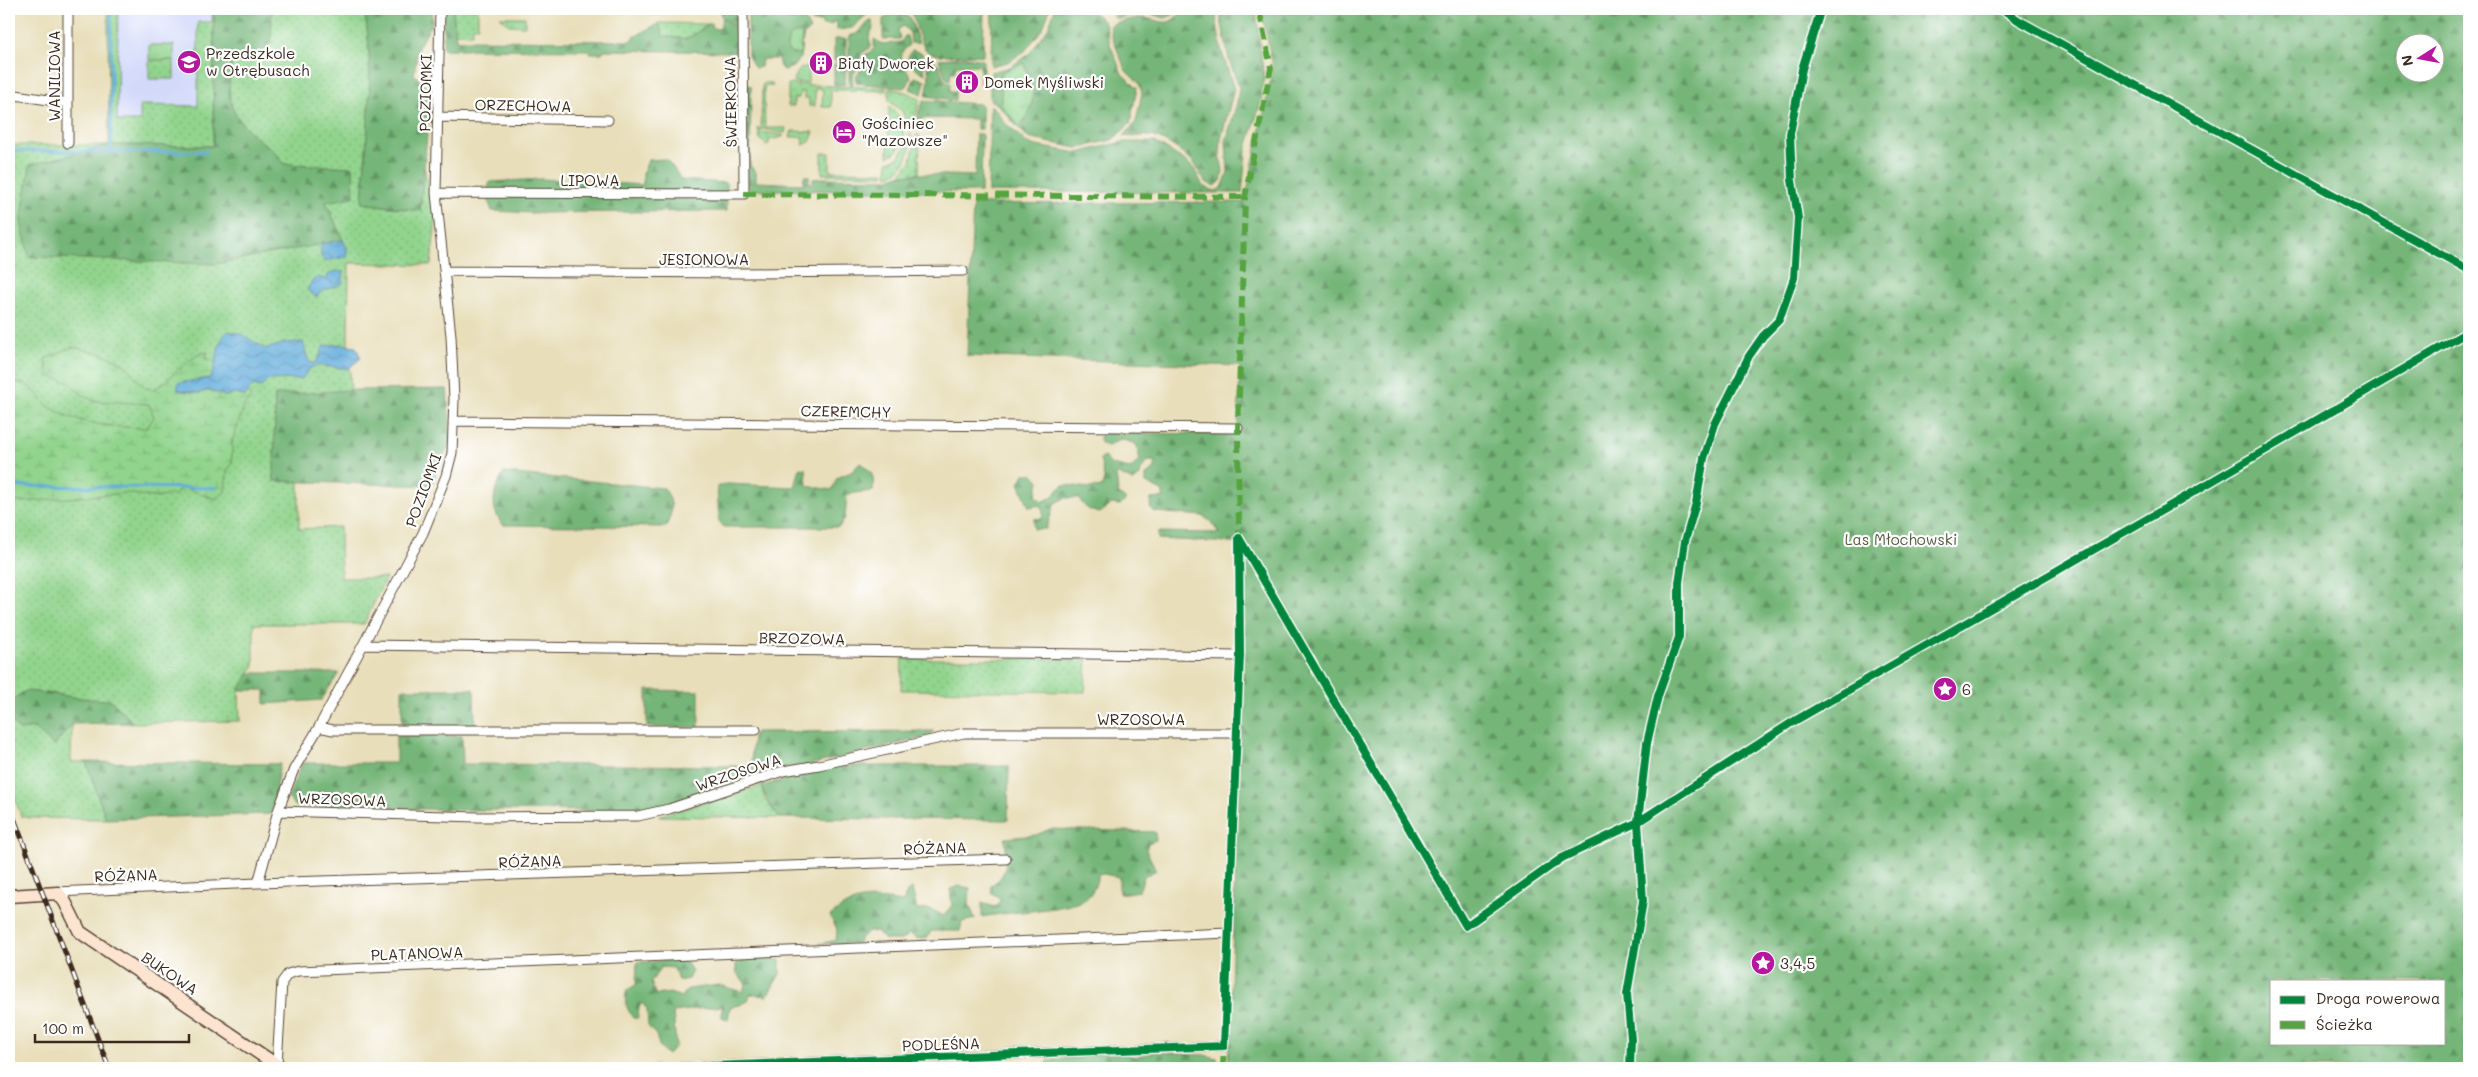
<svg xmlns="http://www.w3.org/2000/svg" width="2478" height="1077" viewBox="0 0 2478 1077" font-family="Mali,sans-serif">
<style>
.built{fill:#d2d9f9}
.grass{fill:url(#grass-dots);stroke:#667f56}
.forest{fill:url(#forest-firs);stroke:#58704b;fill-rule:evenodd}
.wetland{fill:url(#wetland-marsh);stroke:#667f56}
.park{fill:url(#park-tufts);stroke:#667f56}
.water{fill:url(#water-waves);stroke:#506c7d}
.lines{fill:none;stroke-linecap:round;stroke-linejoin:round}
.stream{stroke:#64addc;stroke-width:3}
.street-casing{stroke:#554535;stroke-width:11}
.secondary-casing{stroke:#554535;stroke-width:15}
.street{stroke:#fff;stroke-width:9}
.secondary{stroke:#fde4d1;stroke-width:12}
.rail-casing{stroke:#3b2a1e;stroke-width:5}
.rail{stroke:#fff;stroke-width:3;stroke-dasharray:9;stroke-linecap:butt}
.quiet{stroke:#54a441;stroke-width:6;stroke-dasharray:12 6;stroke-linecap:butt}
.cycleway-casing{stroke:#fff;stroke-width:11}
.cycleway{stroke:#00873e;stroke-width:8}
.labels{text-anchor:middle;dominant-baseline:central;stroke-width:4.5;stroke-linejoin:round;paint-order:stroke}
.poi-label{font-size:15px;fill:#3b2a1e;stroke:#fff;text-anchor:start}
.street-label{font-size:15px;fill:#3b2a1e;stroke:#fff}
.park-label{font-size:15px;fill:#555d3f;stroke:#fff}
</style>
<defs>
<pattern id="grass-dots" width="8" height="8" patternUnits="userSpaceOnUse" patternTransform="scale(1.25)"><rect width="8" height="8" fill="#91d48d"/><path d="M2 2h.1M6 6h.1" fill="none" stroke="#7eb679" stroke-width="1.8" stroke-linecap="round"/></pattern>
<pattern id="forest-firs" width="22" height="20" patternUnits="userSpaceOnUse" patternTransform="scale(1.25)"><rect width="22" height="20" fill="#74b678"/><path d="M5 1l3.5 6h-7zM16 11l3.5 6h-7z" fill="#609462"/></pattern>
<pattern id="wetland-marsh" width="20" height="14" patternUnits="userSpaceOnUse" patternTransform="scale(1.25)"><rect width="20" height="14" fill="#91d48d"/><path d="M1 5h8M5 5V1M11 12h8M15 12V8" fill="none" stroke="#7eb679"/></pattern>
<pattern id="park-tufts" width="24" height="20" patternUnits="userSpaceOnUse" patternTransform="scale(1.25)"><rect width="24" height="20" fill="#91d48d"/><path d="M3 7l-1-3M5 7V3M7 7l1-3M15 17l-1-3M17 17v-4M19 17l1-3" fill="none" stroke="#7eb679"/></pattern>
<pattern id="water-waves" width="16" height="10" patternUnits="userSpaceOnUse" patternTransform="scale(1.25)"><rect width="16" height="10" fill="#64addc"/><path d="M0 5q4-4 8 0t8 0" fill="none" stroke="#548db2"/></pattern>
</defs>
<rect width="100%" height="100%" fill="#fff"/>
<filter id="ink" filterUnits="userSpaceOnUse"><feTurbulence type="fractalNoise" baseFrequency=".02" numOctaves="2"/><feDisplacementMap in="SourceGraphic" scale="10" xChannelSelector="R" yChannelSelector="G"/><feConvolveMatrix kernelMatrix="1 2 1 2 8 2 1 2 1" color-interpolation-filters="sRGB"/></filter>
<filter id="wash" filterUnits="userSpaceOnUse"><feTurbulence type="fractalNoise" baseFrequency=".0096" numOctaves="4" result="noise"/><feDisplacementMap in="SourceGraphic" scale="20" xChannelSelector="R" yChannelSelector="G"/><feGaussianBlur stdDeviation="1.12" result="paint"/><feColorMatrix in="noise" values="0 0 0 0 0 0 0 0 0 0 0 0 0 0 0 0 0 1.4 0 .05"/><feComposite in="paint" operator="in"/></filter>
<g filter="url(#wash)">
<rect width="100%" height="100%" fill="#e8deb9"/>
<path class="built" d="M116,9h98l-1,137 -98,-1z"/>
<path class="grass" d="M108,9h10l-1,112h23v-16l58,1v-84h14v-13h2l-1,137 -104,-1 11,115 95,4 128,-24 -17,-38 27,-35 -69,-3c-11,-18 -13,-14 -28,-26 -32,-28 -28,-42 -24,-81l27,-2 12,-13 1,-33h92c12,63 2,130 -2,194l58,8 4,-44 12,51 -5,47 -82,-2 -1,81 3,46 -76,6 -1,84 25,2v47l41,-2 1,51h45l-22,46h-110v42l-15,24 1,31 -107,2 -22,-23h-25l-29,-6 -31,-3 -17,10v-556h100z
M453,9h25v18h-5l-1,7 -17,-1z
M500,17h25v9l-16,-1z
M659,23l50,1 -22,15 -24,-3z
M149,60h25v19h-25z
M808,67v16l-14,-1 -1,-3 8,-11z
M764,83h8l1,3 -9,1 1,41h21l-1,5 -24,-4 1,-43z
M788,84l98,4v3l-55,-1v17h-9l1,-18 -8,-1v18h-6v-8h-5v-6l-4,-1 -1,7h-5v8h-6z
M889,88l17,4 14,7 -8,31h-3l-7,-19 -13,-10z
M889,106c18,13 21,41 -1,51z
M758,128l3,4 22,3v2l-14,3v4l-3,1 -6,-6z
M792,131l22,1 -4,10 -7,3v-8h-13z
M909,134h3c-2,16 -5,39 -25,41l1,-13c13,-3 18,-15 21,-28z
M916,135h4l-1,39 -19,1 11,-14z
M822,153h8v18l54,1v3l-62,-1z
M902,659h185l-2,33 -184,-2z
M9,720l10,10 53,-6 -1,38h15l20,57 -77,-1 -8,-2 -12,-34z
M762,786l2,13 16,19 -122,-2z"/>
<path class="forest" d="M214,9h58l-1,33 -12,13 -27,2c-4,39 -8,53 25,81 14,12 16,8 27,26l69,3 1,30 -28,5 17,38 -128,24 -186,-7 -8,-35 9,-57 79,-20 104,1z
M364,9h68v14l-14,24 -4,27 17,17 -11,120 -58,-8c4,-64 14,-131 2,-194z
M444,9h9l3,31 176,1 2,-4 25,-14 4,13 24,3 24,-16 1,5 8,1 2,-11 15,11 -1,23 -132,-2 -2,3h-12l-3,-3 -144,-1z
M721,9h16v18l-16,-11z
M748,9h51l2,2 9,19 -6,5 -2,8h-2l2,-9 -3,-1v22l1,-10h2l-2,13 -7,9 -9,3 -4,-3 -2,-8h-16l-1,8 -6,1 -7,-12z
M804,9h69l-21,19 -15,2v-8h-5v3h-10v-3h-11z
M911,9h73l-1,47c-14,-3 -48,4 -57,-6 -6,-7 -12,-32 -15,-41z
M992,9h58l-7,19 -18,23 -17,11 -17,4z
M1055,9h36l14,14 5,21 12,30 15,14 -7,36 -18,16 -35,8 -49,-10 -31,-34 -7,-4v-14h12l-1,19 13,14 10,2c12,-21 11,-37 -1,-58l-21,9v11l-12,1 1,-12 19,-5 20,-14 18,-25z
M1115,9h62l-3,6 -9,3 -20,-5 -8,1 -20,5 -4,-3z
M1184,9h31l6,40 13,40 -13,50 -1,14 3,19 -2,9 -6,5c-15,-2 -15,-20 -26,-28 -11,-8 -27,-22 -41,-22 -9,-1 -15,2 -24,0l12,-14 6,-29 -3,-10 -13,-12 -14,-34 -2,-12c7,-3 23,-7 31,-7 24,1 24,13 43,-9z
M1219,9h37l8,70 -3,23 -15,49 -4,42 -254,-1 2,-87 6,5 9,13 22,20 9,3 42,7 44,-11h33l32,20 7,7 9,17 12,5 7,-3 6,-15 -2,-32 11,-38 2,-16 -10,-27z
M1261,9h1208v1059h-1241l15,-417v-104l-9,-4 -76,-4v-7l61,1 -8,-11 -8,-6 -48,-4 -5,-5 1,-8 13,-1 -2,-7 -16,-8v-8l9,-6 -1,-8h-6l-7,9 -1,6 -7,5 -17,-8 2,20 8,7 -6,5 -9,-1 -11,9c-10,-2 -16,-5 -21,-15h-14l-10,5 -9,26h-12v-10l9,-1v-7l-4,-6 -10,2 -10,-24 5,-9h9l6,7 -3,14 6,7 10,-5 11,-12c13,0 25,5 39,2l2,-9 -4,-19 4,-2 8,8 18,4 10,-9 -4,-16 -15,-5 -13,7 -7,-2 -2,-5 4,-6 132,1 3,-6 2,-62 -273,-10 6,-152 272,-2 28,-135zM2406,42h30v30h-30zM2272,981h172v62h-172z
M894,13l16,4 9,26h-8l-1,-10 -7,-7 -5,4 2,9h-17v-20z
M870,21h2l1,7 -4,9 2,10 -10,7 -2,12 -7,10 1,8h-4v-48l7,-2z
M905,36h2l2,9c-15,11 -4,20 2,32l-4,9 -4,2 -46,-5 -2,-5 8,-11 1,-11 10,-7v-10l8,5 19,-2z
M834,39h12v22h-12z
M912,50l10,3 3,21 -15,-9 -2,-8z
M928,56l11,9 5,14 6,4v8h5v9l-29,-4 3,-17 -2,-22z
M965,57l18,3v25h-3v-20h-22l-3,3v4h-4l-1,8 -4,-2 -7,-19z
M834,64h12l-1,20h-11z
M915,77l10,4 -3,13 -12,-5z
M747,85l4,1 -1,79 6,8v9l47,2 1,-8h5v8l4,-1v-4l9,-1 67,1 11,-4 19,-1 56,2 1,-42h6l-1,58 -231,-2 -2,-3z
M924,100l56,4 2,1v24h-5v-10l-56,-1 -1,12h-4l3,-19z
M666,159l9,11 6,10 46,3v28l-195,2 -40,-2 -6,-17 4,-12 51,-3 102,6v-11l5,-14z
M447,389l4,51 -20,46 -157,-5 1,-86 76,-5z
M860,463c12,8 15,13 13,28l-26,3 -2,24 -6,9h-115l-5,-6 -2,-34 10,-3 68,3 5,-19 6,1 1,17 25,4 5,-12 14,-6z
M504,473l160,15c10,15 9,23 2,39l-163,-2c-14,-17 -10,-35 1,-52z
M250,673h89l-18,27 -56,4v-14h-26z
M402,689h72l1,36 -73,1z
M647,690l52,1v36h-52z
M26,691c28,2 56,9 85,9l22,23 -61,1 -18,22 -20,-18 -15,2 -10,-10v-19z
M934,731l-4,5 -121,29 -37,5 -78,26 -57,15 -171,-1 -171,-4 -7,-8 14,-35h94v-27h66l1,28 288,2 2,-30 3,-4z
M86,762l194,2 -9,50 -165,5z
M831,766h178l-1,54 -228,-2c-10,-11 -15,-18 -18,-32z
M1050,829l105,3 1,8 -8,3 -2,7 10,20 -12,7 -5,14 -20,3v-17l-20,-4c-3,10 -5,21 -15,27 -17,10 -78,12 -102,17v-14l13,4 6,-8 -9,-6 -1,-8c19,-10 15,-28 14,-47l31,-3z
M959,886l11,2 -1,16 6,15 -13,3 -2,9h-29l-3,6 -10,2 -9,-5 -6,6h-18l-8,-9c-10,1 -15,3 -19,12l-39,1 17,-4 1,-11 -7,-13c26,-21 42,-18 73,-14l4,-10 5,-4 5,22 13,-1 14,7 8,-11 -2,-16z
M760,956l20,4v14l-13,22 -17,-2 -2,7 -8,4 -10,2 -2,13 -6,-3v-11l-49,6 3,34 -8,9 -8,-7 -4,-13 -8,-9 -1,-17 -5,-6 -3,4 -1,11h-5c-6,-9 -10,-17 -6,-28l9,-5 1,-23 48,-2 7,11 -4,8 -10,2 -4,-13 -13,-1 -10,15 5,13 14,-2 11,4 7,-8 31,-4 23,7 4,-8 -10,-12v-9z
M1156,1052l48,3 13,3 2,5 -2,5h-173l5,-8 45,-6h33l8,3z
M942,1066l2,2h-140z"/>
<path class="wetland" d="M72,347c17,4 40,7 54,19 8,6 14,23 25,23 14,0 36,-35 57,-37l-3,7 10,1v10l-5,8 -31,5 -1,7 22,3 9,-3 16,6 9,-2 11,2 3,-5 3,8 -6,5 -13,38v22l-5,7 -2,21 -10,7 -33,-12 -8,9 -3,-2 -13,4 -32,-5 -117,10v-116l2,-5c27,1 24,16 40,26 29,17 64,19 96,20l7,-11 -5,-13 -55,-3 -14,-8 -12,-11 -19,-6 -4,-17z"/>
<path class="park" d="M796,33h6l-2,22 -10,-2 -3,-6 2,-10z
M149,45h25v15h-25z
M1023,63c11,21 16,43 -4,63l-18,-21 1,-33z"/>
<path class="water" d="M343,240l4,8v9l-22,4 -4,-4v-13z
M336,271l8,1 -2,12 -20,7 -6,6 -9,-7 5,-9 7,-4 8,3 1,-5z
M229,331l14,4 23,14 19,-6 18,-1 5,18 5,4 4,-3 7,-15 16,-2 16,3 5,11 -13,11 -30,-4 -9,4 -7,10 -33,1 -8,7 -8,-2 -8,11 -11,-2 -9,2 -16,-6 -9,3 -22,-3v-7l32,-5c8,-11 6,-41 19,-47z"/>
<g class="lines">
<path class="stream" d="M9,151l198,1
M111,151v-142
M9,486l207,2"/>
</g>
</g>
<g filter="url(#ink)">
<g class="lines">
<g class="street-casing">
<path id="street" d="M9,94l59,9
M438,117l170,3
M68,143v-134
M436,193l308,1 -1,-185
M445,271l299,2 219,-2
M453,421l785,7
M363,645l877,11
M319,727l14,3h423
M278,811l200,6 160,-1 31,-7 114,-38 36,-6 145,-32h271
M258,883l20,-72 16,-42 25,-42 104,-194 23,-57 6,-23 2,-54 -3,-63 -15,-143 4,-184
M56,892l202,-9 748,-24
M277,1065l5,-83 6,-8 10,-3 931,-38
M658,1068l566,-22"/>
</g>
<g class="secondary-casing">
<path id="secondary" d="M9,896l49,-3 7,9 15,30 201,136"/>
</g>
<use href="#street" class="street"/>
<use href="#secondary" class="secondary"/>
<g class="rail-casing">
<path id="rail" d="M9,805l100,263"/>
</g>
<use href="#rail" class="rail"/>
<path class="quiet" d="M744,194l501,3
M1239,542l-1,-114 7,-231 26,-129 -12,-59
M1223,1068l1,-26"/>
<g class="cycleway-casing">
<path id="cycleway" d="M2002,9l16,11 451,250
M1239,538l227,388 96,-68 76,-36 153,-99 382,-219 296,-173
M658,1068l566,-22 16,-390 -1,-118
M1630,1068l1,-29 -4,-45 16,-93 -5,-79 9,-79 11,-47 21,-59v-54l6,-42 11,-38 8,-45 11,-34 34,-68 14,-20 16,-16 15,-42 4,-60 -6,-38 -2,-46 12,-65 19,-60"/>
</g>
<use href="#cycleway" class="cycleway"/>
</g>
</g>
<defs>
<g id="school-disc" transform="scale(1.25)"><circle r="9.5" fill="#b5179e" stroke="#fff"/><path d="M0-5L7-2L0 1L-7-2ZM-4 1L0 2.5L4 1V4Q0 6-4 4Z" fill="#fff"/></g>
<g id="building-disc" transform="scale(1.25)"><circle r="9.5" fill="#b5179e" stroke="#fff"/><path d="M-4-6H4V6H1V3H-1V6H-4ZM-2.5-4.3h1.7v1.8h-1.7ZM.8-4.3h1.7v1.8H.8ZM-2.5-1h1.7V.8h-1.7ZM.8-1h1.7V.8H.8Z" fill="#fff"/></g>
<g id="hotel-disc" transform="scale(1.25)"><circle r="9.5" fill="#b5179e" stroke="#fff"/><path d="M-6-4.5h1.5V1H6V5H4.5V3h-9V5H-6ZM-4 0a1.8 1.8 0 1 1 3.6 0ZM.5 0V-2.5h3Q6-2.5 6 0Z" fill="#fff"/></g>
<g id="sight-disc" transform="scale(1.25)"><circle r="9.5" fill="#b5179e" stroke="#fff"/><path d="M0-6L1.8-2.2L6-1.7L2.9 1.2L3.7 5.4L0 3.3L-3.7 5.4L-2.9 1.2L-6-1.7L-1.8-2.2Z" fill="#fff"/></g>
</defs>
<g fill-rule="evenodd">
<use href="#school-disc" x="189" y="62"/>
<use href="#building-disc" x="821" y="63"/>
<use href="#building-disc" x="967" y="82"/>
<use href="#hotel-disc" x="844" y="132"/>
<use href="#sight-disc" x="1945" y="689"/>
<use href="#sight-disc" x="1763" y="963"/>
</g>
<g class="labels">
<g class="poi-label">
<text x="206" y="53">Przedszkole<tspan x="206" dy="17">w Otrębusach</tspan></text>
<text x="838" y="63">Biały Dworek</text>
<text x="984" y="82">Domek Myśliwski</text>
<text x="862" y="123">Gościniec<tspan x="862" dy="17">"Mazowsze"</tspan></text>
<text x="1962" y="689">6</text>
<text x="1780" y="963">3,4,5</text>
</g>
<g class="street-label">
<text transform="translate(54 76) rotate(-90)">WANILIOWA</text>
<text transform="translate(425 93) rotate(-89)">POZIOMKI</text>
<text transform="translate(730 102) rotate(-91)">ŚWIERKOWA</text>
<text transform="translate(523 105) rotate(1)">ORZECHOWA</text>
<text x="590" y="180">LIPOWA</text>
<text x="704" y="259">JESIONOWA</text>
<text transform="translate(846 411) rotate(1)">CZEREMCHY</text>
<text transform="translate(423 490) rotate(-70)">POZIOMKI</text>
<text transform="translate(802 638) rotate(1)">BRZOZOWA</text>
<text x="1141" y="719">WRZOSOWA</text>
<text transform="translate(738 772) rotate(-18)">WRZOSOWA</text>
<text transform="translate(342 799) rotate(2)">WRZOSOWA</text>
<text transform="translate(935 848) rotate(-2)">RÓŻANA</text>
<text transform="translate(530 861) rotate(-2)">RÓŻANA</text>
<text transform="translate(126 875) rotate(-2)">RÓŻANA</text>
<text transform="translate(417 953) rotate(-2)">PLATANOWA</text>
<text transform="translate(170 973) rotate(34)">BUKOWA</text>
<text transform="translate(941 1044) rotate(-2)">PODLEŚNA</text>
</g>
<g class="park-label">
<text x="1901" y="539">Las Młochowski</text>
</g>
</g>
<rect width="2478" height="1077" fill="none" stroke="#fff" stroke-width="30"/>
<rect x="2270" y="980" width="175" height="65" fill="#ffffff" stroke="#b1aaa5"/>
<rect x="2280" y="996" width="25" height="8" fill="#00873e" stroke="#b1aaa5"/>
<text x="2316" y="1004" font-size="15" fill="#3b2a1e">Droga rowerowa</text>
<rect x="2280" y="1021" width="25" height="8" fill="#54a441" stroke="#b1aaa5"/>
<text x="2316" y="1030" font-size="15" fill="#3b2a1e">Ścieżka</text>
<g transform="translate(2420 58) rotate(259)"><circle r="24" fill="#ffffff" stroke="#b1aaa5"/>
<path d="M0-4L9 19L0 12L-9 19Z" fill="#b5179e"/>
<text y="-8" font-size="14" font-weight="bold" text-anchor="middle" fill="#3b2a1e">N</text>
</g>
<path d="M35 1034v8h154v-8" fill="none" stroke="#3b2a1e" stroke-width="2.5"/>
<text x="42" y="1034" font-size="15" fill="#3b2a1e" stroke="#ffffff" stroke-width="4" paint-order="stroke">100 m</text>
</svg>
